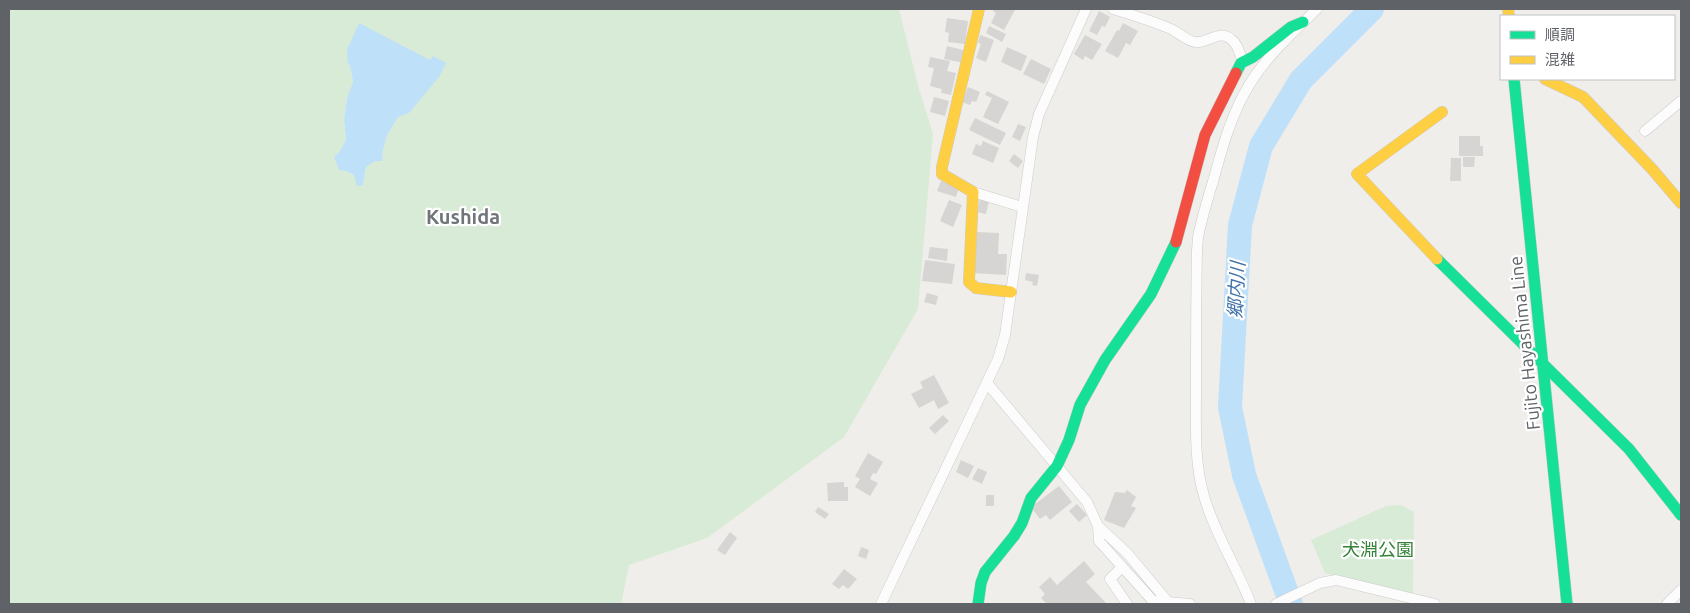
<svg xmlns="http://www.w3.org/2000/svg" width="1690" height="613" viewBox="0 0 1690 613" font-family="Ubuntu,'Noto Sans JP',sans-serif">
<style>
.green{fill:#d8ebd6;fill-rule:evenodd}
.water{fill:#bfe0f9}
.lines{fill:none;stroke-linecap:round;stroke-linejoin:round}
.river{stroke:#bfe0f9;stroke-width:24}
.building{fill:#d6d5d3}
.street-casing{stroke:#cbcccc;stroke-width:11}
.fast-casing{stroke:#cacacb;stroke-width:12}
.slow-casing{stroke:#cacacb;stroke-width:12}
.jam-casing{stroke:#cacacb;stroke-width:12}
.street{stroke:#fdfcfc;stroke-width:10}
.fast{stroke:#16e098;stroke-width:11}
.slow{stroke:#ffcf43;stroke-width:11}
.jam{stroke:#f24e42;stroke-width:11}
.labels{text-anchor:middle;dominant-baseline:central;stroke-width:4.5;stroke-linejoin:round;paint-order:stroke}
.street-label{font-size:18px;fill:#5f6368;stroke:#fff}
.park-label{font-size:18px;fill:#348238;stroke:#fff}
.water-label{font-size:19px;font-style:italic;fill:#4174aa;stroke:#fff}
.quarter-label{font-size:20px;font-weight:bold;fill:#70757a;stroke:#fff}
</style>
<rect width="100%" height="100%" fill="#efeeea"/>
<path class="green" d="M9,9h890l20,80 14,45 -15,175 -74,128 -137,101 -78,27 -8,39h-612zM431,60l-11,39 -11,14 -11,4 -11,18 -4,15 -1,11h-7l-9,6 -3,18 -9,-10 -8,-4 -12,-14 6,-6 6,-12 -2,-19 3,-22 6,-16 -3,-16z
M1401,505l13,7 -1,83 -88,-22 -14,-33 75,-34z"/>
<path class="water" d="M359,23l71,37 3,-4 13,7 -7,14 -30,36 -11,4 -11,18 -4,15 -1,11h-7l-9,6 -3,18 -6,1 -3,-11 -8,-4 -7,-1 -5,-13 6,-6 6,-12 -2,-19 3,-22 6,-16 -3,-16 -2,-3 -1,-13z"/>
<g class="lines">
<path class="river" d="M1291,604l-47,-129 -14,-68 10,-182 21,-79 40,-66 71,-71"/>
</g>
<path class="building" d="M994,9h18l3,1 -11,20 -13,-7 5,-10 -3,-2z
M1099,11l11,6 -5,10 -3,-1 -5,9 -8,-4z
M947,18l21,3 -3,23 -17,-2 1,-9 -4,-1z
M1123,23l15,8 -8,14 -4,-2 -8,15 -13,-7 12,-21 2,1z
M989,26l17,8 -4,8 -16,-9z
M980,35l14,5 -8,22 -10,-4 5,-14 -3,-1z
M1085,35l17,9 -10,16 -7,-4 -2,4 -9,-6z
M947,46l20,5 -3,12 -20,-4z
M1007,47l20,9 -6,15 -20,-9z
M930,57l20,4 -3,10 9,2 -5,22 -10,-2 1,-4 -12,-3 4,-18 -6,-1z
M1031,59l20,10 -7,15 -21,-10z
M968,87l12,5 -4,10 -4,-1 -2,4 -8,-3z
M987,91l22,11 -11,22 -15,-7 9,-19 -7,-3z
M934,97l15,4 -4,15 -15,-4z
M975,118l31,15 -6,12 -31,-15z
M1018,124l8,3 -6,14 -8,-4z
M1459,136h21v10h3v10h-24z
M983,141l16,7 -6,15 -21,-9 4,-10 5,2z
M1014,154l9,7 -5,7 -9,-7z
M1463,157h12l-1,10h-11z
M1451,158h10v23h-11z
M941,181l18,6 -3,10 -19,-6z
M980,199l9,2 -3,13 -9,-2z
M949,200l13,5 -9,22 -13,-6z
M977,232l22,1 -1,21h9l-1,21 -34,-2z
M930,247l18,2 -1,12 -19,-3z
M925,260l30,4 -3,20 -30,-3z
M1026,273l13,2 -2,11 -5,-1 1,-3 -8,-2z
M927,293l11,3 -2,9 -12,-3z
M934,375l15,28 -11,6 -4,-9 -15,8 -8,-14 12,-6 -3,-6z
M943,415l6,6 -14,13 -6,-6z
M868,453l15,9 -7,12 -3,-1 -3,6 8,4 -8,13 -15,-9 5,-8 -5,-3z
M961,460l13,6 -6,12 -12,-6z
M978,468l9,4 -5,12 -10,-5z
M844,482v5h4v14h-20l-1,-18z
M1059,486l13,16 -22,18 -4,-5 -6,4 -9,-12z
M1127,490l9,7 -5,9 5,2 -12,20 -20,-8 11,-28 10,1z
M986,495h8v11h-8z
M1077,504l10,11 -8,7 -10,-11z
M818,507l11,7 -4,5 -10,-7z
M730,532l7,6 -12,17 -8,-5z
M861,547l8,3 -3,9 -8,-3z
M1398,548h6v11h-6z
M1084,561l11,13 -9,8 21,22h-60l-6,-6 4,-4 -6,-7 11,-10 7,8z
M844,569l13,10 -9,10 -5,-4 -4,4 -7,-5z"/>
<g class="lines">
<g class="street-casing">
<path id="street" d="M1113,9c20,6 39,12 58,20 8,4 16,12 24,13 12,2 24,-13 36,-3 7,5 9,16 12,23
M1645,131l36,-30
M973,192l49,15
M987,383l100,119 11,24 29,27 41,49 22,2
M1098,526l1,15 54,60 15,1
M1122,567l-12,12 17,25
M881,604l117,-245 7,-24 28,-198 6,-23 47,-105
M1251,604c-14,-36 -37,-72 -47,-108 -10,-34 -8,-72 -8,-107 0,-46 0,-92 1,-138l1,-14c4,-20 10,-39 16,-59 9,-33 18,-66 37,-96 17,-27 43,-51 66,-73
M1276,604l44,-21 16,-3 99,24
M1667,604l14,-14"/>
</g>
<g class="fast-casing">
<path id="fast" d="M1236,73l5,-10 12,-6 38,-30 12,-5
M1514,79l53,525
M1437,259l192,190 52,66
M978,604l3,-21 4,-11 29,-36 8,-13 9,-25 26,-32 12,-26 11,-35 25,-45 46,-66 25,-52"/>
</g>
<g class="slow-casing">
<path id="slow" d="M979,9l-37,158v7l31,18 -4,90 7,6 35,4
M1508,9l1,7
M1545,79l38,18 69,72 29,34
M1437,259l-80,-85 85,-62"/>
</g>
<g class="jam-casing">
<path id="jam" d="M1176,242l29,-107 31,-62"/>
</g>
<use href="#street" class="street"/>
<use href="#fast" class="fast"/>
<use href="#slow" class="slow"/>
<use href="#jam" class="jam"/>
</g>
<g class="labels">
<g class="street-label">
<text transform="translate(1524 343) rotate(-96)">Fujito Hayashima Line</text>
</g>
<g class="park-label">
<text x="1378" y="549">犬淵公園</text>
</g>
<g class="water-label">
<text transform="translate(1236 290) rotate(-87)">郷内川</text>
</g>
<g class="quarter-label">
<text x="463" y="216">Kushida</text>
</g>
</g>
<rect width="1690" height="613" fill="none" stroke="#5f6368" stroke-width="20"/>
<rect x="1500" y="15" width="175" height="65" fill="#ffffff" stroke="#bfc1c3"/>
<rect x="1510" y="31" width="25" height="8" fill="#16e098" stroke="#bfc1c3"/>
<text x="1545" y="40" font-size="15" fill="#5f6368">順調</text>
<rect x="1510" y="56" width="25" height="8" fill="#ffcf43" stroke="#bfc1c3"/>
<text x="1545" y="65" font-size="15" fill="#5f6368">混雑</text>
</svg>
